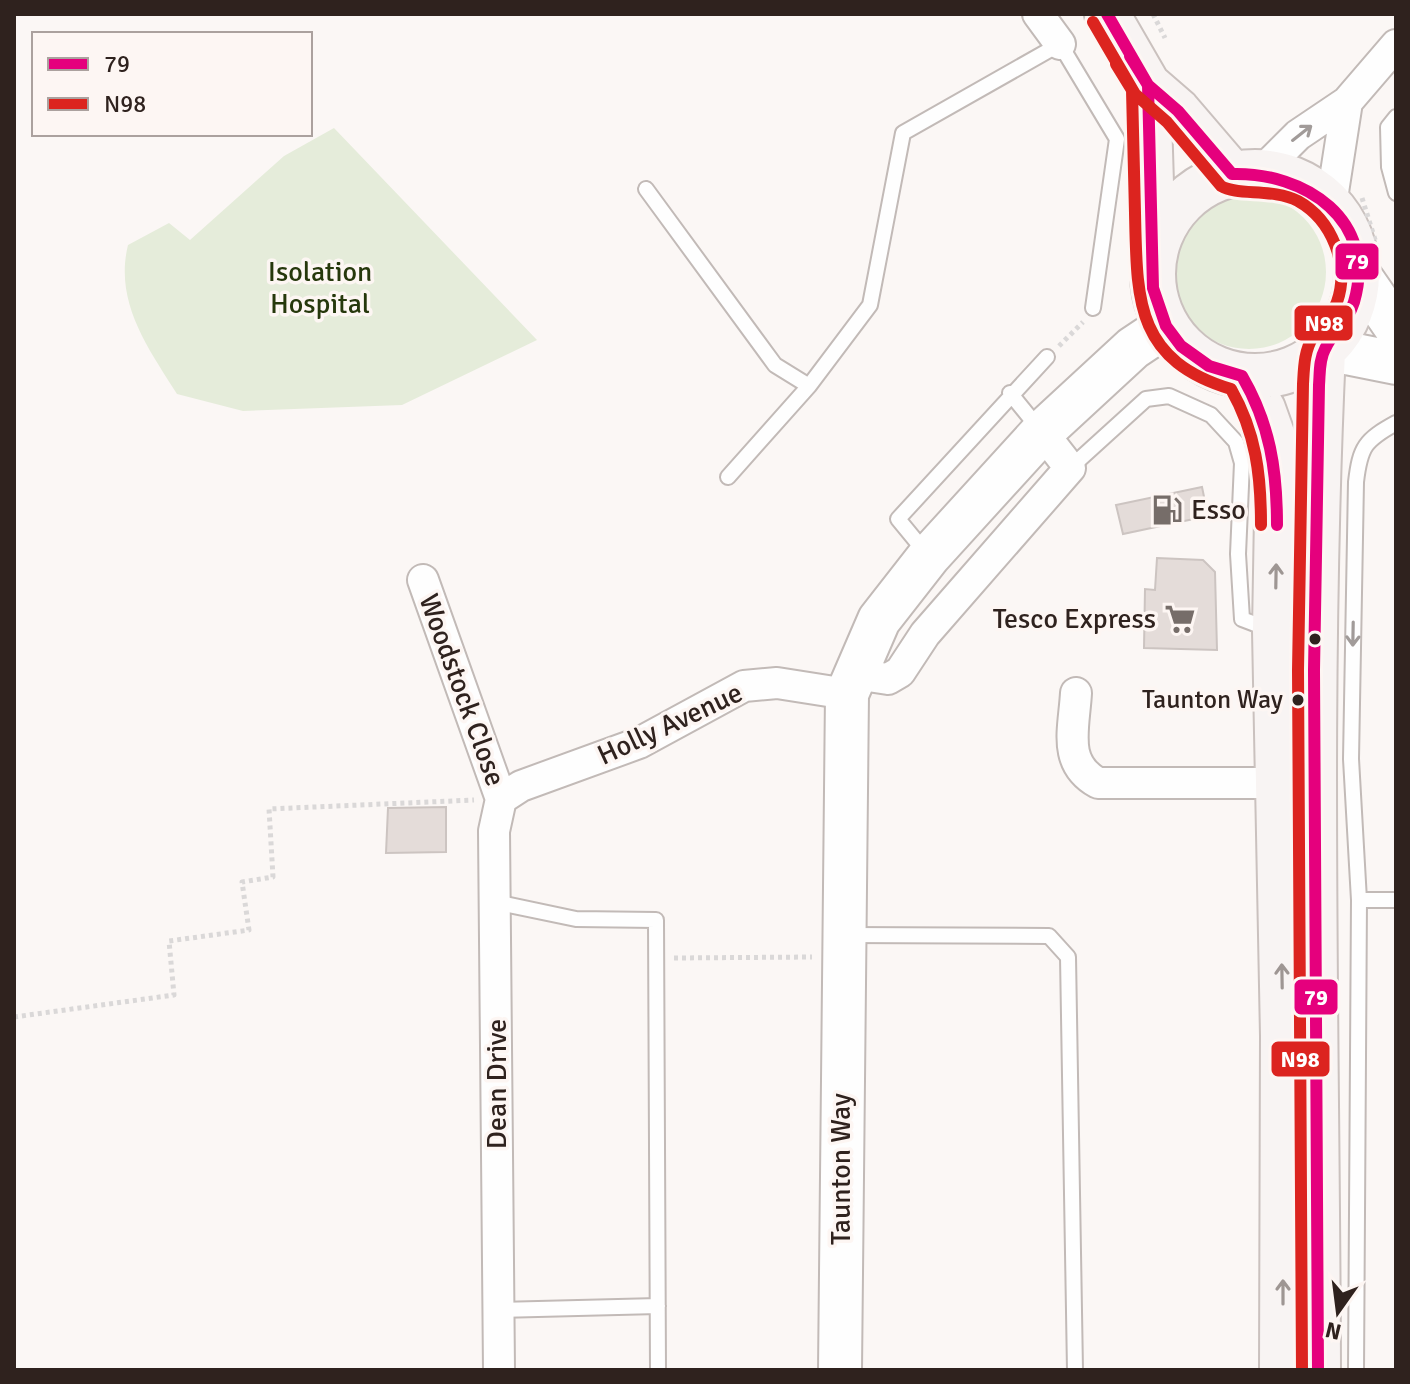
<svg xmlns="http://www.w3.org/2000/svg" width="1410" height="1384" viewBox="0 0 1410 1384" font-family="Signika,sans-serif">
<style>
.green{fill:#e5ecda}
.building{fill:#e4dcd9;stroke:#ccc4c1;stroke-width:2}
.lines{fill:none;stroke-linecap:round;stroke-linejoin:round}
.lane-casing{stroke:#c2bab7;stroke-width:18}
.street-casing{stroke:#c2bab7;stroke-width:34}
.secondary-casing{stroke:#c2bab7;stroke-width:46}
.primary-casing{stroke:#cac1be;stroke-width:48}
.path{stroke:#dad8d8;stroke-width:5;stroke-dasharray:4 4;stroke-linecap:butt}
.lane{stroke:#fefefe;stroke-width:14}
.street{stroke:#fefefe;stroke-width:30}
.secondary{stroke:#fefefe;stroke-width:42}
.primary{stroke:#f8f4f3;stroke-width:44}
.bus-1-casing{stroke:#fdf6f3;stroke-width:18}
.bus-2-casing{stroke:#fdf6f3;stroke-width:18}
.bus-1{stroke:#e5007d;stroke-width:12}
.bus-2{stroke:#dc241f;stroke-width:12}
.oneway{stroke:#a19b99}
.oneway2{stroke:#9e9693}
.bus-dot{fill:#2f221e;stroke:#fdf6f3;stroke-width:3}
.labels{text-anchor:middle;dominant-baseline:central;stroke-width:7;stroke-linejoin:round;paint-order:stroke}
.bus-label{font-size:26px;fill:#2f221e;stroke:#fdf6f3;text-anchor:end}
.park-label{font-size:28px;fill:#26380c;stroke:#fdf6f3}
.poi-label{font-size:28px;fill:#2f221e;stroke:#fdf6f3;text-anchor:start}
.street-label{font-size:28px;fill:#2f221e;stroke:#fdf6f3}
.line-badge{stroke:#fdf6f3;stroke-width:3}
.badge-label{font-size:22px;text-anchor:middle;font-weight:bold;fill:#fff}
</style>
<rect width="100%" height="100%" fill="#fbf7f5"/>
<path class="green" d="M334,128l203,212 -135,65 -159,6 -66,-17c-29,-46 -63,-92 -49,-149l41,-22 21,17 94,-84z
M1172 272a77 77 0 1 1 154 0a77 77 0 1 1-154 0Z"/>
<path class="building" d="M1202,487l6,29 -85,18 -7,-29z
M1157,558l46,2 12,12 2,78 -73,-2 1,-59 10,1z
M446,807v45l-60,1 2,-45z"/>
<g class="lines">
<g class="lane-casing">
<path id="lane" d="M1396,117l-8,10 1,40 7,26
M646,189l129,176 34,21
M1010,393l30,37
M1070,468l76,-69 23,-3 42,19 25,27 6,21 -4,91 4,65 29,11
M728,477l81,-91 61,-81 33,-172 157,-89 57,95 -24,169
M926,553l-28,-34 149,-162
M1359,900h37
M495,902l81,17 80,1 2,450
M846,935l203,1 19,21 7,413
M499,1310l159,-4
M1356,1370l3,-470 -8,-141 5,-277c4,-35 9,-42 40,-59"/>
</g>
<g class="street-casing">
<path id="street" d="M1038,14l22,30
M1261,172l37,-37 49,-33 49,-57
M1331,205l16,-103
M423,580l78,219
M855,674l33,5 12,-7 25,-38 145,-166 -28,-36
M1076,693c-2,36 -14,70 22,90h180
M501,799l20,-13 118,-43 105,-57 33,-3 70,11
M499,1370l-5,-539 7,-32"/>
</g>
<g class="secondary-casing">
<path id="secondary" d="M1358,273l38,55
M1326,349l70,14
M840,1370l7,-676 32,-74 50,-64 113,-124 91,-84 33,-22"/>
</g>
<g class="primary-casing">
<path id="primary" d="M1107,14l41,71 30,26 54,63
M1148,85l5,165
M1153 274a102 102 0 1 1 204 0a102 102 0 1 1-204 0Z
M1242,376l21,33 10,28 4,78 -2,116 8,405 -1,334
M1318,1370c-1,-340 -11,-680 5,-1019"/>
</g>
<path class="path" d="M1153,14l12,24
M1362,198l15,48
M1059,346l24,-24
M674,958l138,-1
M14,1017l160,-22 -5,-54 80,-11 -7,-48 31,-5 -4,-68 205,-9"/>
<use href="#lane" class="lane"/>
<use href="#street" class="street"/>
<use href="#secondary" class="secondary"/>
<use href="#primary" class="primary"/>
<g class="bus-1-casing">
<path id="bus-1" d="M1107,14l41,71 30,26 54,63c73,-2 146,46 122,128 -6,20 -21,29 -29,47 -6,11 -5,24 -6,36l-5,285 4,700
M1130,56l18,29 5,203 13,38 15,20 28,20 33,10c28,48 35,94 35,149"/>
</g>
<g class="bus-2-casing">
<path id="bus-2" d="M1093,22l42,72 32,28 54,64c16,10 52,2 77,15 34,19 52,64 39,101 -5,14 -16,23 -24,35 -9,14 -9,31 -10,47l-5,286 4,700
M1116,64l16,26c1,41 2,82 3,123 2,87 0,147 96,176 25,44 30,86 30,136"/>
</g>
<use href="#bus-1" class="bus-1"/>
<use href="#bus-2" class="bus-2"/>
</g>
<defs><path id="oneway-shaft" d="M-6 0H5M1.5-3L5.5 0L1.5 3" fill="none" stroke-width="1.6" stroke-linecap="round" stroke-linejoin="round" transform="scale(2)"/></defs>
<g class="oneway">
<use href="#oneway-shaft" transform="translate(1302 133) rotate(-38)"/>
<use href="#oneway-shaft" transform="translate(1353 634) rotate(91)"/>
</g>
<g class="oneway2">
<use href="#oneway-shaft" transform="translate(1276 576) rotate(-89)"/>
<use href="#oneway-shaft" transform="translate(1282 976) rotate(-91)"/>
<use href="#oneway-shaft" transform="translate(1283 1292) rotate(-90)"/>
</g>
<defs>
<g id="fuel-bare" transform="scale(2.4)"><path d="M-5.5-6h7V0h2V4h1.3V-2.5L3-4.5l.8-.8L6-3V5H2.5V1h-1V6h-7ZM-4.2-4.7v3.2H.2V-4.7Z" fill="#766d69" stroke="#fdf6f3" stroke-width="2.5" paint-order="stroke"/></g>
<g id="supermarket-bare" transform="scale(2.4)"><path d="M-6-5.5h2.5l.6 2H6L4.5 2H-2.5L-4.4-4H-6ZM-1.5 3.2a1.3 1.3 0 1 0 .1 0ZM3 3.2a1.3 1.3 0 1 0 .1 0Z" fill="#766d69" stroke="#fdf6f3" stroke-width="2.5" paint-order="stroke"/></g>
</defs>
<g fill-rule="evenodd">
<use href="#fuel-bare" x="1167" y="510"/>
<use href="#supermarket-bare" x="1180" y="619"/>
</g>
<g class="bus-dot">
<circle cx="1315" cy="639" r="7"/>
<circle cx="1298" cy="700" r="7"/>
</g>
<g class="labels">
<g class="bus-label">
<text x="1283" y="700">Taunton Way</text>
</g>
<g class="park-label">
<text x="320" y="272">Isolation<tspan x="320" dy="32">Hospital</tspan></text>
</g>
<g class="poi-label">
<text x="1191" y="510">Esso</text>
<text x="1156" y="619" text-anchor="end">Tesco Express</text>
</g>
<g class="street-label">
<text transform="translate(462 690) rotate(70)">Woodstock Close</text>
<text transform="translate(670 724) rotate(-25)">Holly Avenue</text>
<text transform="translate(497 1084) rotate(-90)">Dean Drive</text>
<text transform="translate(841 1169) rotate(-90)">Taunton Way</text>
</g>
</g>
<g class="line-badge">
<rect x="1334" y="242" width="46" height="39" rx="8" fill="#e5007d"/>
<rect x="1293" y="304" width="61" height="38" rx="8" fill="#dc241f"/>
<rect x="1293" y="978" width="46" height="38" rx="8" fill="#e5007d"/>
<rect x="1270" y="1040" width="61" height="38" rx="8" fill="#dc241f"/>
</g>
<g class="badge-label">
<text x="1357" y="269">79</text>
<text x="1324" y="331">N98</text>
<text x="1316" y="1005">79</text>
<text x="1300" y="1067">N98</text>
</g>
<rect width="1410" height="1384" fill="none" stroke="#2f221e" stroke-width="32"/>
<rect x="32" y="32" width="280" height="104" fill="#fdf6f3" stroke="#aba19e" stroke-width="2"/>
<rect x="48" y="58" width="40" height="12" fill="#e5007d" stroke="#aba19e" stroke-width="2"/>
<text x="104" y="72" font-size="24" fill="#2f221e">79</text>
<rect x="48" y="98" width="40" height="12" fill="#dc241f" stroke="#aba19e" stroke-width="2"/>
<text x="104" y="112" font-size="24" fill="#2f221e">N98</text>
<g transform="translate(1338 1312) rotate(194)" stroke="#fdf6f3" stroke-width="6" paint-order="stroke">
<path d="M0-6L14 30L0 20L-14 30Z" fill="#2f221e"/>
<text y="-12" font-size="22" font-weight="bold" text-anchor="middle" fill="#2f221e">N</text>
</g>
</svg>
